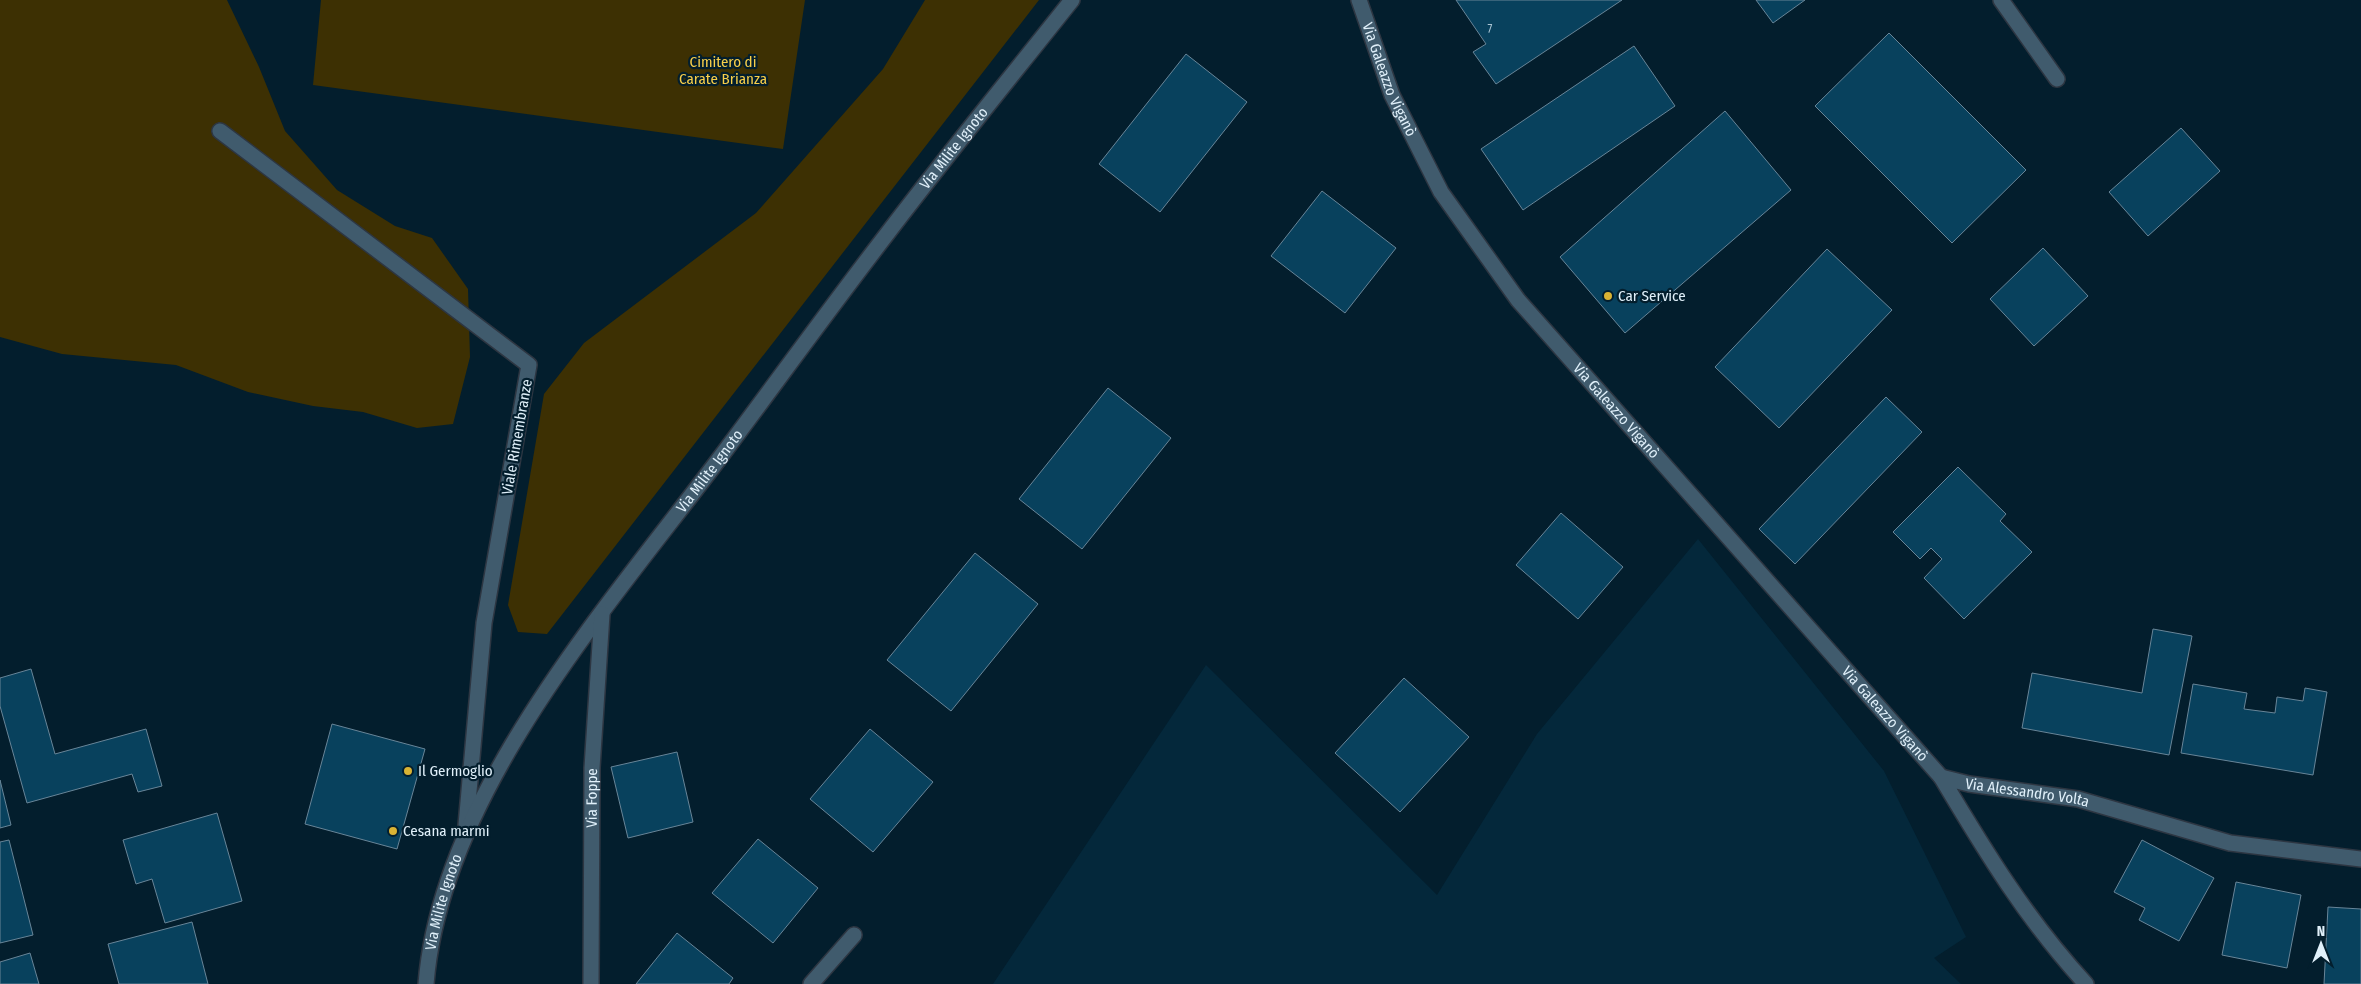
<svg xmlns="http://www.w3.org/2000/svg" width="2361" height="984" viewBox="0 0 2361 984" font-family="'Fira Sans Condensed',sans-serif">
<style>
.built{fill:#04283b}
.green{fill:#3d3003}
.building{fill:#08415d;stroke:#688598}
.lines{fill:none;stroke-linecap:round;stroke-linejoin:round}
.minor-casing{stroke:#2d3642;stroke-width:18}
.minor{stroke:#405b6d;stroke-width:15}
.poi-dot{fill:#d9b334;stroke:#031e2d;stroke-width:2}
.labels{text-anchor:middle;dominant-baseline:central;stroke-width:4.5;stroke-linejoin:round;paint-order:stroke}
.number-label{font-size:12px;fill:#aac4d3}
.park-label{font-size:15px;fill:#f8cf4a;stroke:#031e2d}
.street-label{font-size:15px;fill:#e0f0fa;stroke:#031e2d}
.poi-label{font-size:15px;fill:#e0f0fa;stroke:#031e2d;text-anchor:start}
</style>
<rect width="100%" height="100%" fill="#031e2d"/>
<path class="built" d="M1698,539l186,232 82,166 -32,21 27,26h-968l213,-319 231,230 100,-161z"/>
<path class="green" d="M0,0h227l32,67 26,64 52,59 58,36 37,12 36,51 2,68 -17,67 -36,4 -54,-16 -50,-6 -65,-14 -72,-27 -114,-11 -62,-17z
M321,0h484l-22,149 -470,-64z
M925,0h114l-492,634 -29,-2 -10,-27 36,-211 40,-51 172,-130 127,-144z"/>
<path class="building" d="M1456,0h166l-126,84 -23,-32 13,-8z
M1756,0h49l-32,23z
M1889,33l137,137 -74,73 -137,-137z
M1634,46l41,60 -152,104 -42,-61z
M1186,54l61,48 -87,110 -61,-48z
M1725,111l66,79 -166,143 -65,-76z
M2181,128l39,43 -72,65 -39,-44z
M1322,191l74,57 -51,65 -74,-57z
M2043,248l45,48 -54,50 -44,-47z
M1827,249l65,61 -113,118 -64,-61z
M1108,388l63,50 -89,111 -63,-50z
M1886,397l36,35 -127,132 -36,-35z
M1958,467l48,47 -6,7 32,31 -68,67 -40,-41 18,-19 -11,-11 -11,11 -27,-27z
M1561,513l62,54 -45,52 -62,-54z
M975,553l63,51 -87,107 -64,-51z
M2153,629l39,7 -23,119 -147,-27 10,-55 110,20z
M31,669l24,85 91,-25 16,57 -24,6 -6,-18 -105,29 -27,-97v-28z
M1404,678l65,59 -69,75 -65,-59z
M2193,684l54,9 -3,16 31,4 2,-16 26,4 2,-13 22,4 -14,83 -132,-22z
M332,724l93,25 -28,100 -92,-25z
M870,729l63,53 -60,70 -63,-53z
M677,752l16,70 -65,16 -17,-71z
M0,780l11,45 -11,3z
M217,813l25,88 -77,22 -13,-44 -16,5 -13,-44z
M758,839l60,49 -45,55 -61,-50z
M9,840l24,95 -33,8v-101z
M2142,840l72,38 -35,63 -40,-21 6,-12 -31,-16z
M2236,882l65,13 -14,73 -65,-13z
M2328,907l33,2v75h-37z
M192,922l16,62h-89l-11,-40z
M677,933l56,45 -4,6h-93z
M30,953l9,31h-39v-22z"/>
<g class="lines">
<g class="minor-casing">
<g id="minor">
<path id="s1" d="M1359,0l33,95 49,97 77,108 423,477"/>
<path d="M2001,0l56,79"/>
<path d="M220,131l309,234 -45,258 -18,202"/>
<path id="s2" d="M426,984c15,-191 182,-377 293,-525 56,-75 111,-151 168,-225 60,-79 123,-156 185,-234"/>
<path id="s3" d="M591,984l1,-216 10,-154"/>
<path d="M811,984l43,-49"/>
<path id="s4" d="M2086,984c-59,-64 -101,-133 -145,-207l28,7 109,15 152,44 131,16"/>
</g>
</g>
<use href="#minor" class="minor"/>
</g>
<g class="poi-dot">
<circle cx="1608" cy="296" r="5"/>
<circle cx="408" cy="771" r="5"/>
<circle cx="393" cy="831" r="5"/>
</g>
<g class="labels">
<g class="number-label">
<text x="1490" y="29">7</text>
</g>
<g class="park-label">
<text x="723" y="62">Cimitero di<tspan x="723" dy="17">Carate Brianza</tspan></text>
</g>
<g class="street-label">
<text stroke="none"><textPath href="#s1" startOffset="85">Via Galeazzo Viganò</textPath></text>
<text stroke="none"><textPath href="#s2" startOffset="999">Via Milite Ignoto</textPath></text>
<text stroke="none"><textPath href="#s1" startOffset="490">Via Galeazzo Viganò</textPath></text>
<text transform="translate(517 437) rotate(-80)">Viale Rimembranze</text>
<text stroke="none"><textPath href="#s2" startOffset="594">Via Milite Ignoto</textPath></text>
<text stroke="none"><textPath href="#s1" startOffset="895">Via Galeazzo Viganò</textPath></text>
<text stroke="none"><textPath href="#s4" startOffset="341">Via Alessandro Volta</textPath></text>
<text stroke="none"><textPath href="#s3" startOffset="186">Via Foppe</textPath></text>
<text stroke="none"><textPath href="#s2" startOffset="84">Via Milite Ignoto</textPath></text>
</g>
<g class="poi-label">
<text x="1618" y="296">Car Service</text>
<text x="418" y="771">Il Germoglio</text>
<text x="403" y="831">Cesana marmi</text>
</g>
</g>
<g transform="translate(2321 944)" stroke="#031e2d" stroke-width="4" paint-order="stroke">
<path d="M0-4L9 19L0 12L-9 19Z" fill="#e0f0fa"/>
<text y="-8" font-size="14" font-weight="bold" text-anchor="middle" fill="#e0f0fa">N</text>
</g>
</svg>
